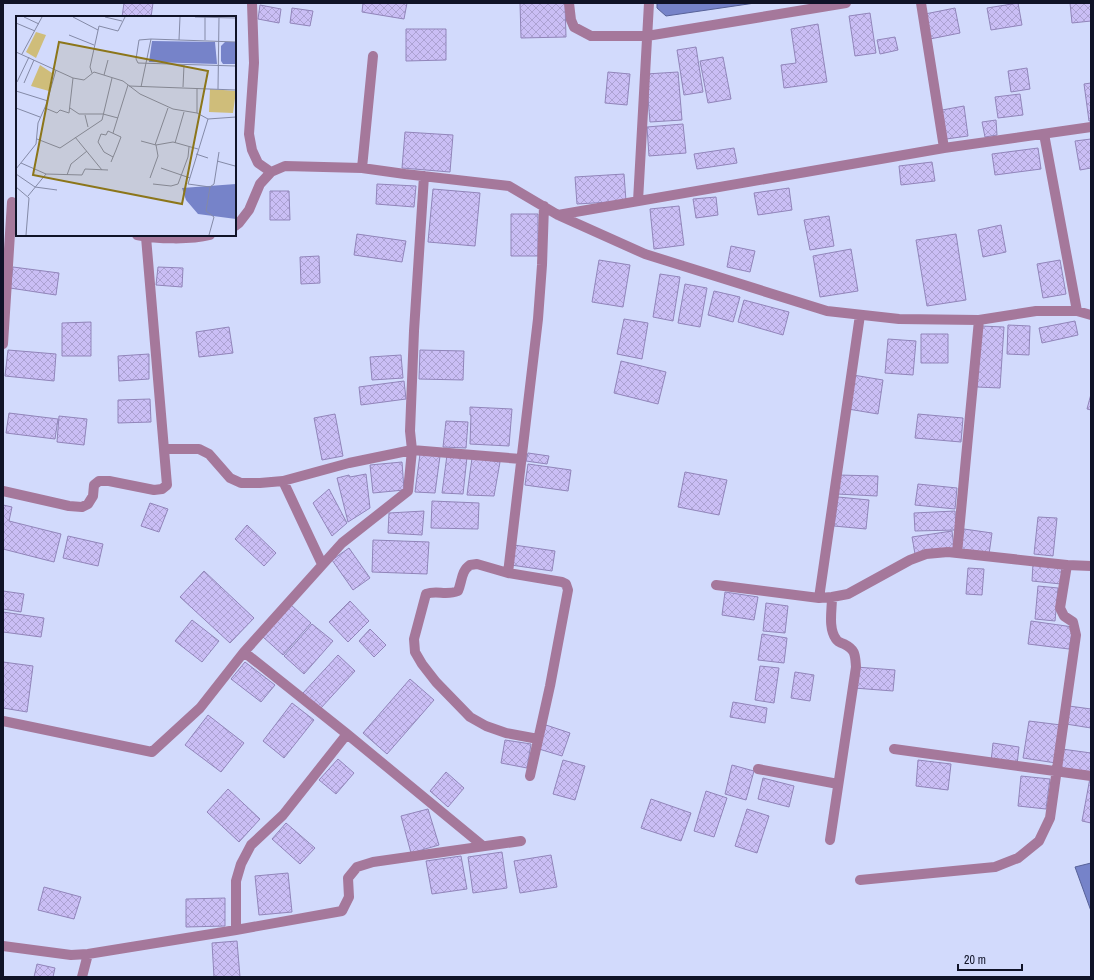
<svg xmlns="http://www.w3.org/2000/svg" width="1094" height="980" viewBox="0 0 1094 980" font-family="'Archivo Narrow',sans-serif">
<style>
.water{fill:#7683c9;stroke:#576198}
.building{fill:url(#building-cross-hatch);stroke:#9185ba}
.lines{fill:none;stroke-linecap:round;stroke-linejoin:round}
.minor{stroke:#a5789b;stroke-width:10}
.inset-road{fill:none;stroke:#848aa7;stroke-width:1}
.view{fill:#8c761a;fill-opacity:0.15;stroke:#8c761a;stroke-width:2}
.inset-edge{fill:none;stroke:#101327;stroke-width:2}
</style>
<defs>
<pattern id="building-cross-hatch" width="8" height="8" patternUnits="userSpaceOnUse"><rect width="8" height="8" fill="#cabef5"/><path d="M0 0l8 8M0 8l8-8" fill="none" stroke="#aca2d2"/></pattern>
</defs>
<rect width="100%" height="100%" fill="#d2dafc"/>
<path class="water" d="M657,3h98l-89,13 -9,-8z
M1091,863v48l-16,-44z"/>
<path class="building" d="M124,3h29l-2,14h-29z
M363,3h44l-3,16 -42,-7z
M520,3h45l1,34 -45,1z
M1018,3l4,22 -31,5 -4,-22z
M1070,3h21v18l-19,2z
M260,5l21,4 -2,14 -21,-4z
M292,8l21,3 -3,15 -20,-3z
M955,8l5,25 -30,6 -5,-25z
M870,13l6,40 -21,3 -6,-40z
M818,24l9,58 -43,6 -3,-23 15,-2 -5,-34z
M406,29h40v31l-40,1z
M895,37l3,13 -18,4 -3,-14z
M696,47l7,45 -19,3 -7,-45z
M723,57l8,42 -23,4 -8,-42z
M1027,68l3,21 -19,3 -3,-21z
M608,72l22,2 -3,31 -22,-2z
M678,72l4,48 -32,2 -4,-48z
M1091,83v38h-2l-5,-37z
M1020,94l3,21 -25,3 -3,-21z
M964,106l4,30 -22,3 -4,-29z
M996,120l1,15 -12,2 -3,-15z
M683,124l3,29 -37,3 -2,-29z
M405,132l48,3 -3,37 -48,-4z
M1091,139v29l-11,2 -5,-29z
M734,148l3,15 -40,6 -3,-15z
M1038,148l3,21 -46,6 -3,-21z
M932,162l3,19 -34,4 -2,-19z
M624,174l2,27 -49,3 -2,-27z
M377,184l39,2 -2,21 -38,-3z
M789,188l3,22 -34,5 -4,-22z
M433,189l47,4 -5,53 -47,-4z
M270,191h19l1,29h-20z
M716,197l2,18 -22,3 -3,-19z
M679,206l5,39 -30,4 -4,-40z
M511,214h27v42h-27z
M829,216l5,30 -24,4 -6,-30z
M1001,225l5,27 -23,5 -5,-27z
M357,234l49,7 -4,21 -48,-7z
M956,234l10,66 -39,6 -11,-66z
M731,246l24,5 -5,21 -23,-5z
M851,249l7,42 -38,6 -7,-41z
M319,256l1,27 -19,1 -1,-27z
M599,260l31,5 -7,42 -31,-5z
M1060,260l6,34 -23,4 -6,-34z
M13,267l46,6 -3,22 -46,-7z
M158,267l25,1 -1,19 -26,-2z
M660,274l20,3 -7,44 -20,-4z
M685,284l22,4 -7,39 -22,-4z
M714,291l26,6 -7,25 -25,-7z
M744,300l45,12 -6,23 -45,-13z
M624,319l24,4 -6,36 -25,-5z
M1075,321l3,14 -36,8 -3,-15z
M91,322v34h-29v-33z
M1008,325l22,1 -1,29 -22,-1z
M981,326l23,1 -4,61 -23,-1z
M229,327l4,26 -34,4 -3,-25z
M921,334h27v29h-27z
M888,339l28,2 -3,34 -28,-2z
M8,350l48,4 -2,27 -49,-5z
M420,350l44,1 -1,29 -44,-1z
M149,354v25l-30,2 -1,-25z
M401,355l2,23 -31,2 -2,-23z
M621,361l45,11 -8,32 -44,-11z
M853,375l30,5 -5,34 -30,-5z
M404,381l2,18 -45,6 -2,-18z
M1091,394v16l-4,-1z
M150,399l1,23 -33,1v-23z
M470,407l42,2 -3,37 -39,-2 1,-29h-1z
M9,413l49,6 -3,20 -49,-6z
M335,414l8,42 -21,4 -8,-42z
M918,414l45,4 -2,24 -46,-4z
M59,416l28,3 -3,26 -27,-3z
M446,421l22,1 -2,26 -23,-1z
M528,453l21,3 -2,8 -21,-3z
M420,454l20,2 -5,37 -20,-1z
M447,455l20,2 -4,37 -21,-1z
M472,458l28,4 -6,34 -27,-1z
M402,462l2,28 -31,3 -3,-28z
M528,464l43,6 -3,21 -43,-6z
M685,472l42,8 -8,35 -41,-8z
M366,474l4,34 -22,14 -11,-44 12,-3 1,2z
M838,475l40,1 -1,20 -40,-2z
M918,484l39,4 -2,21 -40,-4z
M329,489l18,34 -15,13 -19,-33z
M838,497l31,3 -3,29 -32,-3z
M432,501l47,2 -1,26 -47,-1z
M150,503l18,6 -9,23 -18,-6z
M3,505l9,2 -3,14 52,13 -7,28 -51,-13z
M424,511l-2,24 -34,-2 1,-20z
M955,511l1,19 -41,1 -1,-18z
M1038,517l19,1 -4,38 -19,-2z
M247,525l29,28 -12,13 -29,-27z
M964,529l28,4 -3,21 -28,-5z
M952,531l2,17 -39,6 -3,-17z
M68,536l35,8 -5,22 -35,-8z
M373,540l56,2 -2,32 -55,-2z
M514,545l41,6 -3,20 -41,-6z
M349,548l21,30 -17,12 -21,-30z
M1033,563l29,2 -1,19 -29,-3z
M968,568l16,1 -2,26 -16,-1z
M204,571l50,47 -24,25 -50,-46z
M1038,586l20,2 -3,33 -20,-2z
M3,591l21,3 -3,18 -18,-3z
M725,592l33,5 -4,23 -32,-5z
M350,601l19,20 -21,21 -19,-20z
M766,603l22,3 -3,27 -22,-2z
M291,605l20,18 -28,32 -20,-18z
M3,612l41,6 -3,19 -38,-5z
M192,620l27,21 -17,21 -27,-21z
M1031,621l42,6 -4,22 -41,-5z
M312,624l21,17 -29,33 -20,-18z
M370,629l16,16 -12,12 -15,-16z
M762,634l25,4 -3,25 -26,-3z
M338,655l17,16 -35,38 -17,-16z
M3,662l30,4 -6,46 -24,-4z
M245,662l30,23 -14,17 -30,-23z
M760,666l19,2 -5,35 -19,-3z
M856,667l39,3 -2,21 -39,-3z
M795,672l19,3 -4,26 -19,-3z
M410,679l24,21 -47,54 -24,-21z
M733,702l34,6 -2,15 -35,-6z
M292,703l22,17 -30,38 -21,-17z
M1069,706l22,3v19l-25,-4z
M208,715l36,28 -23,29 -36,-27z
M1029,721l32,4 -5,38 -33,-5z
M546,725l24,8 -8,23 -23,-7z
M505,740l26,4 -4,24 -26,-5z
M993,743l26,4 -2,18 -26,-3z
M1062,749l29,4v21l-32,-5z
M338,759l16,14 -18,21 -17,-14z
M563,760l22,6 -10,34 -22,-6z
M918,760l33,4 -3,26 -32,-4z
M732,765l22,6 -8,29 -21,-6z
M446,772l18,16 -16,19 -18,-16z
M1021,776l29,3 -4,30 -28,-3z
M763,778l31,8 -5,21 -31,-8z
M1090,778h1v45l-9,-2z
M228,789l32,30 -21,23 -32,-30z
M706,791l21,7 -13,39 -20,-6z
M651,799l40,14 -10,28 -40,-13z
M428,809l11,36 -28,8 -10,-37z
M747,809l22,7 -12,37 -22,-7z
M286,823l29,25 -15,16 -28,-25z
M502,852l5,36 -34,5 -5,-36z
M551,855l6,32 -37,6 -6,-32z
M461,856l6,33 -35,5 -6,-33z
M288,873l4,39 -33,3 -4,-39z
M44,887l37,10 -7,22 -36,-9z
M225,898v28l-39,1v-28z
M237,941l3,36h-26l-2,-34z
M37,964l18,4 -2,9h-19z"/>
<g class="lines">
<path class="minor" d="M252,3l2,60 -5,71 3,16 6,13 13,9
M569,3l2,17 3,7 17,9h56l199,-33
M921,3l23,145
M1044,134l33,177
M362,168l11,-112
M638,201l11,-198
M558,215l386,-67 147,-21
M235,226l4,-3 10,-13 11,-26 11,-12 14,-6 77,2 43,6 104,12 49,29 87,39 182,57 72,8 80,1 57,-9h41l14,4
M137,235c20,4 53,5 73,0
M3,344l9,-142
M165,449h34l10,5 21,24 11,5h19l23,-2 66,-18 63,-13 109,9
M283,481l39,83
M3,491l66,15 13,1 6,-3 5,-8 1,-11 5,-4h10l45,9 8,-1 5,-4 -21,-248
M957,553l22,-233
M508,573l30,-254 4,-54 2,-59
M716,585l103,13 13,-1 16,-3 62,-34 16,-6 22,-2 119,13 24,1
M819,598l41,-283
M244,652l103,82 136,112
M3,721l149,31 48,-44 44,-56 98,-109 66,-52 4,-41 -2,-19 4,-100 10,-155
M894,749l197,27
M758,769l80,15
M530,776l20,-90 18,-96 -2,-6 -4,-2 -54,-9 -31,-9 -7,1c-9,6 -8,17 -12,26 -12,5 -21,-1 -32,3l-12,45 1,13 7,12 14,18 34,35 16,9 20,7 32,6
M830,840l26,-173c-1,-12 0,-17 -12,-23 -3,-1 -7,-3 -8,-5 -8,-11 -4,-29 -4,-42
M860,880l135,-13 23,-9 21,-17 11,-23 26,-183 -3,-13 -9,-6 -4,-8 7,-43
M236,930v-49l5,-17 10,-19 32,-30 64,-81
M3,946l68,9 17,-1 148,-24 106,-19 7,-14 -1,-19 9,-11 16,-5 148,-21
M82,977l6,-23"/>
</g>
<g transform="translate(16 16)">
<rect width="220" height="220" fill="#d2dafc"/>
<path d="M20,16l10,3 -10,23 -10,-6zM24,49l12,8 -3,18 -18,-5zM194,73l26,2 -3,22 -24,-1z" fill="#cfbd7a"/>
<path d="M136,25l63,1 2,22 -68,-2zM209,26h11v22h-13l-2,-3v-15zM220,168v35l-38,-5 -12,-14 -4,-12z" fill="#7683c9"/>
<path class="inset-road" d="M8,1l15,7M57,1l25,13M89,1l17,4M179,1l41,1M0,7l19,8M53,19l25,10M135,23l-12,1 -3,19 2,4 98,3M163,24l1,-23M189,24v-23M0,36l57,26 11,2 10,-8 29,9 17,13 33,15 24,4 11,6 28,-2M6,38l20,-37M76,57l-2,-6 9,-41 19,5 7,-14M88,59l4,-15M1,66l12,-25M8,67l10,-23M113,70l107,4M125,71l10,-48 85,3M167,71l1,-22M202,73l1,-72M0,75l32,10M0,92l24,9M29,92l12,5 3,-3 9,3 4,-35M54,92l9,6h24l15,4M181,97v-25M69,99l3,12M192,103l-20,65 22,3 -4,24 8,6 -5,18M97,117l15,-48M59,121l27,33M21,123l23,9 42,-28 10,-42M125,125l15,4 17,-3 25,7M159,127l9,-31M139,129l13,-37M180,138l12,4M201,145l18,5M95,146l5,-12 5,-13 -13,-6 -2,4 -5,-1 -3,8 6,10 9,5M5,147l25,11 36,1 3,-6 23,1M145,152l29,10M0,153l20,-25 2,-21 8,-18 10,-35M0,158l19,13 22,3M51,159l4,-11 16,-13M134,162l8,-22 -2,-11M137,168l18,2 7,-2 10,-27 1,-10M0,171l13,11 -3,37M194,171l4,-3 5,-32M12,180l18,-22"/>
<path class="view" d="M43,26l149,29 -26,133 -149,-29z"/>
<rect width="220" height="220" class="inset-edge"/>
</g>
<rect width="1094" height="980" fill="none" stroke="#101327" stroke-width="8"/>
<path d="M958 964v6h64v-6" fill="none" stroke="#101327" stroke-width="2"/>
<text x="964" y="964" font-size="12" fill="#101327" stroke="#d2dafc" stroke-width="3" paint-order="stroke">20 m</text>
</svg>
